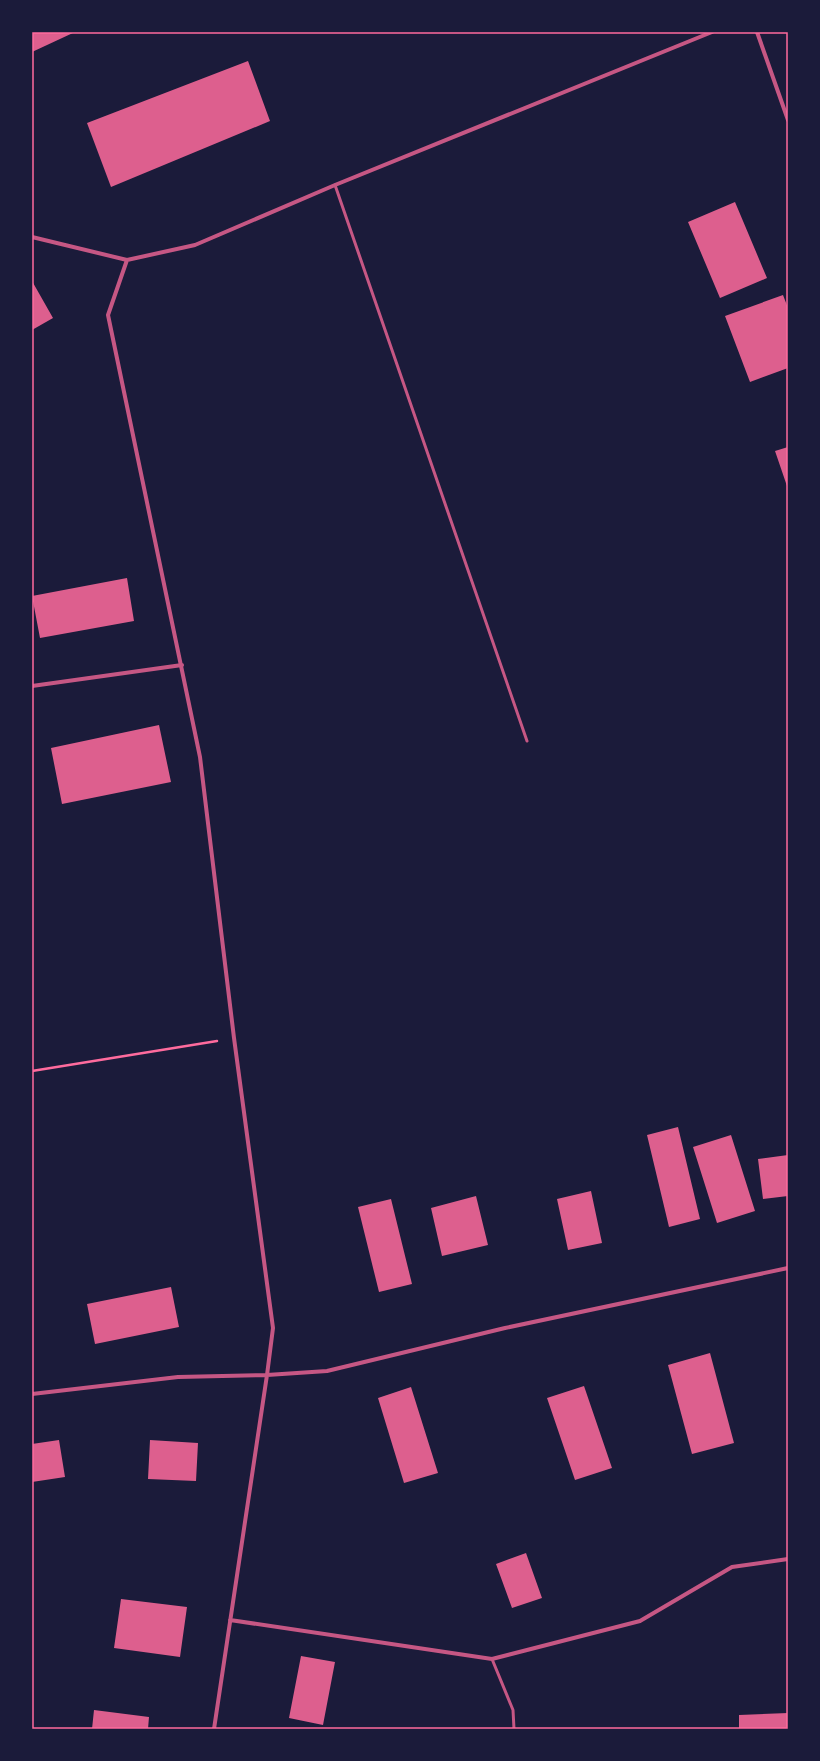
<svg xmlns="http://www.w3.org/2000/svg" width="820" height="1761" viewBox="0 0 820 1761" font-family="Barlow,sans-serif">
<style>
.building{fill:#dd5f8e}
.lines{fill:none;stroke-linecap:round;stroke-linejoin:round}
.path{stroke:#ff6b9d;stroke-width:2.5}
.service{stroke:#c65784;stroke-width:3}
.minor{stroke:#c65784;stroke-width:4}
.neatline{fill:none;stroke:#ff6b9d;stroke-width:1.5}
</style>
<rect width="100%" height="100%" fill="#1b1b3a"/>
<path class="building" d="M32,32h43l-43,20z
M248,61l22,60 -159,66 -24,-64z
M735,202l32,76 -47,20 -32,-76z
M32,281l21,37 -21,12z
M783,295l5,13v60l-38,14 -25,-66z
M788,447v42l-13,-38z
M127,578l7,43 -94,17 -8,-42z
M159,725l12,57 -109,22 -11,-56z
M678,1127l22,92 -31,8 -22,-92z
M731,1135l24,76 -38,12 -24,-76z
M788,1155v41l-25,3 -5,-40z
M591,1191l11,52 -34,7 -11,-51z
M476,1196l12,49 -46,11 -11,-48z
M391,1199l21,85 -33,8 -21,-85z
M171,1287l8,40 -84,17 -8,-40z
M710,1353l24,90 -42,11 -24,-89z
M584,1386l28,82 -37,12 -28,-82z
M411,1387l27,86 -34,10 -26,-85z
M59,1440l6,37 -33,5v-38z
M150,1440l48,3 -2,38 -48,-2z
M526,1553l16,45 -30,10 -16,-44z
M121,1599l66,8 -7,50 -66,-9z
M301,1656l34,6 -12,63 -34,-7z
M94,1710l55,7 -1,12h-56z
M788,1713v16h-49v-14z"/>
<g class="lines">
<path class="path" d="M32,1071l185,-30"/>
<path class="service" d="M335,185l192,556
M492,1659l21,51 1,19"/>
<path class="minor" d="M757,32l31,88
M32,237l95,23 68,-15 140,-60 377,-153
M127,260l-19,55 92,442 34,281 39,290 -6,47 -53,354
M32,686l150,-21
M32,1394l146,-17 89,-2 60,-4 178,-43 283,-60
M230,1620l262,39 148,-38 92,-54 56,-8"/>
</g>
<rect width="820" height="1761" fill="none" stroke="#1b1b3a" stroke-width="66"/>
<rect x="33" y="33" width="754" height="1695" class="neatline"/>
</svg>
